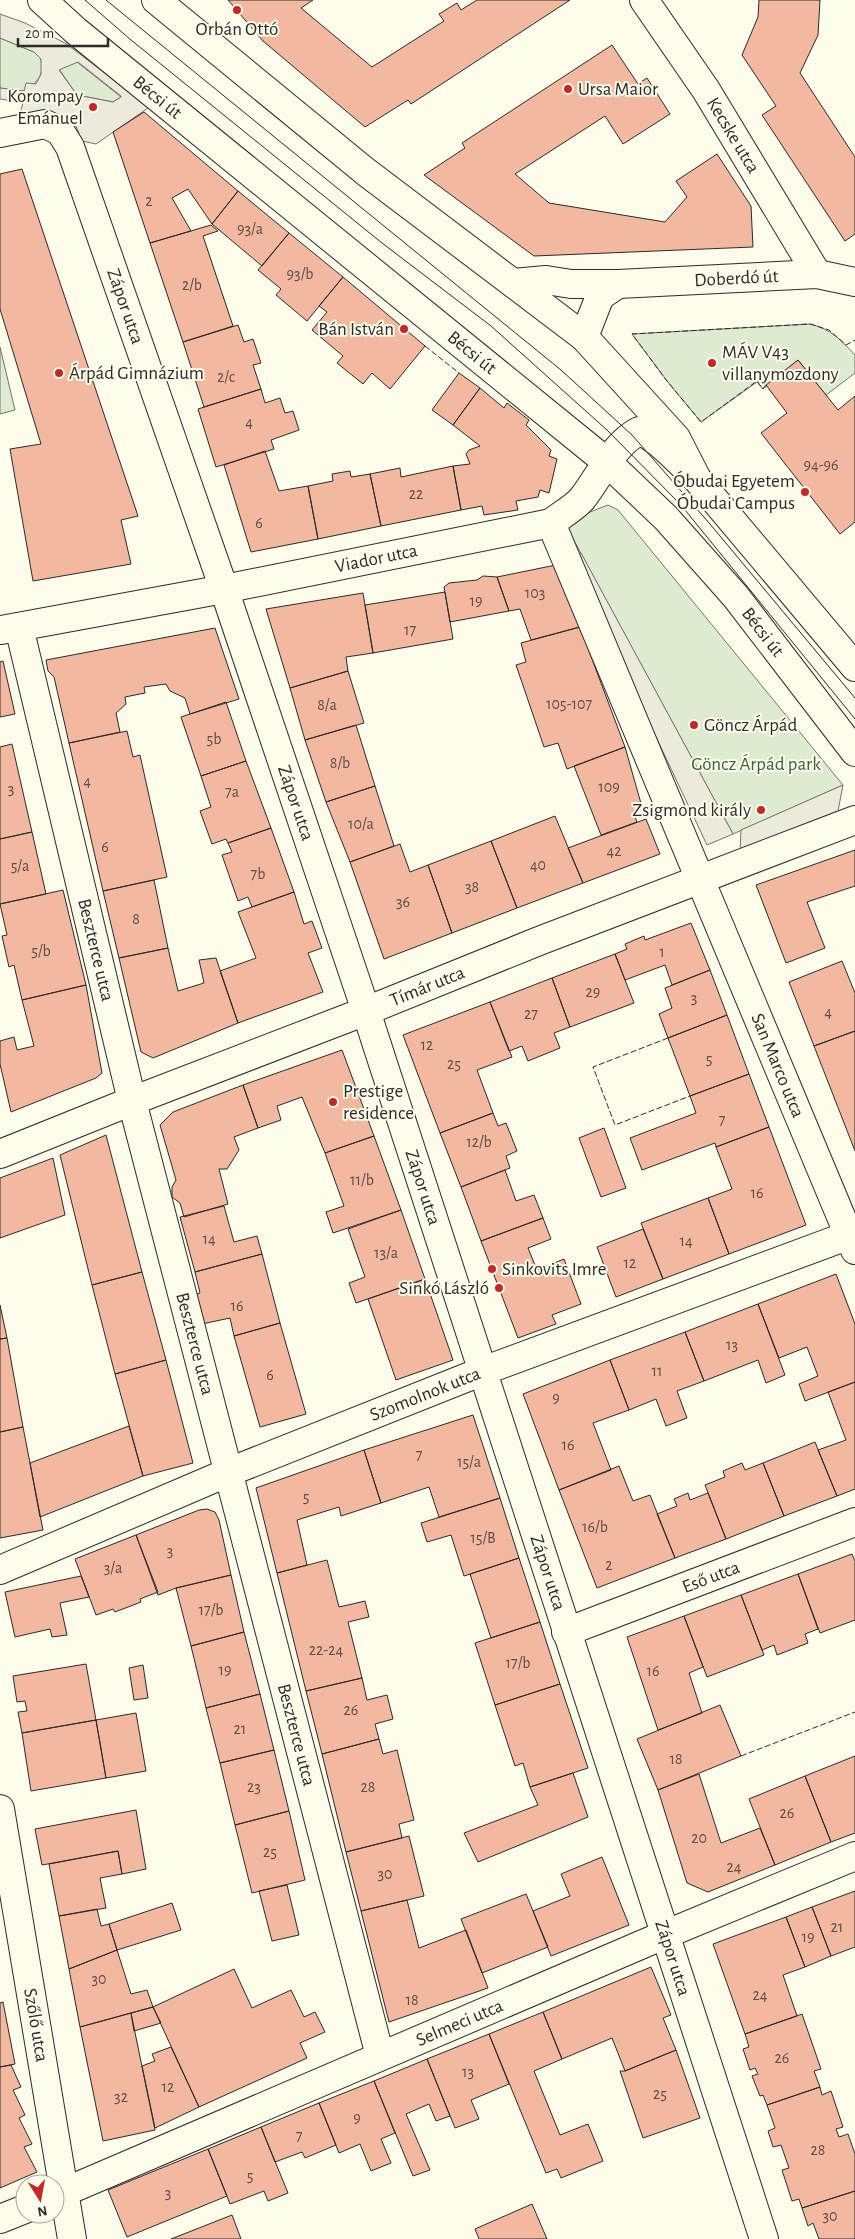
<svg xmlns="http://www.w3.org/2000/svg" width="855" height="2239" viewBox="0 0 855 2239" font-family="'Alegreya Sans',sans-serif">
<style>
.green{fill:#deebd1;stroke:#74746e}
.parking{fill:#eceadb;stroke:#74746e;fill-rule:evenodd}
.building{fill:#f2b8a0;stroke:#2b2b2b}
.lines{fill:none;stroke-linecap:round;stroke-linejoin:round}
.street-casing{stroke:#2b2b2b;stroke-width:30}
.secondary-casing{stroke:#2b2b2b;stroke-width:30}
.street{stroke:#fdfbea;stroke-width:28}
.secondary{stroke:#fdfbea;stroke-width:28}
.tram{stroke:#2b2b2b;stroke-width:1}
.fence{stroke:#2b2b2b;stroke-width:1;stroke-dasharray:6 2.5;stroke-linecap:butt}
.poi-dot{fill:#c62828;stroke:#fdfbea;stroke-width:2}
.labels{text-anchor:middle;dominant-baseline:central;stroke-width:4;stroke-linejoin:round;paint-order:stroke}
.number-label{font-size:16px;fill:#5d4e48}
.poi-label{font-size:19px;fill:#2b2b2b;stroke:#fdfbea;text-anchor:start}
.street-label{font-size:19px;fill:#2b2b2b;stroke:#fdfbea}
.park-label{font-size:19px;fill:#34623c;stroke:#fdfbea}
</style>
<rect width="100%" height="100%" fill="#fdfbea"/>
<path class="green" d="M0,38l34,14 7,7c3,18 -3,22 -17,32l-24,-3z
M77,62l44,35 -8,5 -36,-7 -18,-26z
M810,324c21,5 31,16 45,31v18l-29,22 -28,-35 -35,29 -6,-7 -56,40 -34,-41 -35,-47z
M0,347l15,63 -15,4z
M608,505l10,5 225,275 -110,49 -169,-312z"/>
<path class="parking" d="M0,14l25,9 40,20 84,63 -1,2 -52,36 -14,-3 -6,-15 -14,-9 -43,-1 4,-13 -23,-4v-11l24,3 2,-8 10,1 5,-10v-15l-7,-7 -34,-14zM78,62l43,34v1l-8,5 -36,-7 -18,-25z
M581,553l152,281 -26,11 -134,-284z
M843,785l-5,26 -98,39 1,-20z"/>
<path class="building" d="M228,0h85l-12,8 71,59 72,-46 -5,-7 18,-11 4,7 16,-10h93l-159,104 -3,-4 -43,27 -102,-86z
M759,0h61l-2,35 -18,38 55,84v77l-10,7 -83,-126 14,-9 -34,-51 16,-38z
M612,45l26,39 9,-6 23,36 -47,30 -18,-28 -90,58 34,29 116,19 22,-25 -11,-16 41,-27 34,52 2,41 -219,9 -110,-81 41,-27 -3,-5z
M144,112l94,79 -26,33 -24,-35 -16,9 19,33 -41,12 -37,-111z
M22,169l116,347 -17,4 10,44 -98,17 -23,-132 31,-5 -41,-135v-135z
M238,191l51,42 -27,33 -50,-42z
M211,225l7,6 -15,5 30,90 -50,16 -33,-99z
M289,233l54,44 -36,44 -31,-26 5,-6 -23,-19z
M343,277l82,69 -35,43 -18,-16 -9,11 -26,-21 6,-7 -31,-26 15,-18 -8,-6z
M238,325l6,17 9,-3 8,24 -8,2 8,24 -57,18 -21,-65z
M798,360l40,50 17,-14v126l-15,12 -79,-101 26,-20 -21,-28z
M459,373l21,15 -27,37 -21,-15z
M480,388l24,20 3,-5 22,17 -3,5 25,25 -2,6 8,3 -8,34 -9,-3 -2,7 -22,4 2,9 -34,5 -2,-9 -21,4 -8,-44 17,-2 -4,-10 3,-4 11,-4 -27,-21z
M261,389l4,14 15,-5 5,15 8,-2 6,19 -28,10 3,9 -58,18 -18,-58z
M265,451l14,40 29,-5 10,53 -67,13 -27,-87z
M453,466l8,44 -80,16 -11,-52 30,-6 1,9z
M350,471l1,6 19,-3 11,52 -63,13 -10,-53 25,-5 -1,-7z
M556,565l24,62 -49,13 -11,-31 -11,2 -12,-34z
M483,576l14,1 12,34 -59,11 -6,-35 5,-4 28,-3z
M445,592l8,47 -80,14 -8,-48z
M363,593l10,60 -27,4 2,14 -58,17 -24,-79z
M580,627l45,120 -58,22 -9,-26 -14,4 -28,-82 10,-3 -5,-19z
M215,628l24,71 -49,15 -5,-16 -15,-7 -4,-7 -22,3 1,6 -20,4 1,7 -10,9 4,19 -51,11 -15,-66 -6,-6 -2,-11z
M3,661l12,53 -15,3v-55z
M348,671l16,52 -59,17 -15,-52z
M226,702l20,59 -45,15 -20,-59z
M356,725l19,61 -49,16 -21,-62z
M127,731l6,26 7,-2 27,122 -64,14 -34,-148z
M12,744l20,88 -32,7v-92z
M625,747l17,60 -9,4 4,11 -36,13 -27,-69z
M246,761l25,67 -43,15 -2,-4 -14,5 -12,-33 11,-4 -10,-31z
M375,786l19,60 -44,16 -24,-60z
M555,816l28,67 -66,25 -26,-67z
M646,819l14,35 -77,29 -15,-35z
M271,828l23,64 -42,15 -4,-10 -10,4 -16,-46 10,-3 -4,-9z
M32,832l14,62 -46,10v-65z
M491,841l26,67 -65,25 -24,-68z
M400,844l10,28 18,-7 24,68 -68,26 -34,-97z
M855,850v36l-48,16 18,46 -39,15 -30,-78z
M154,880l14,68 -49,10 -16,-67z
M63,890l23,95 -64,15 -8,-35 -5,2 -7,-31 5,-1 -7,-31z
M294,892l10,32 8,-3 10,27 -14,5 15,39 -85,31 -18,-52 36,-13 -18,-46z
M691,923l19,47 -38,15 -7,-20 -40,15 -10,-26 12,-5 -2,-5 19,-8 1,4z
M168,948l10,43 26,-8 -5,-23 17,-2 22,65 -85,35 -12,-6 -22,-94z
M615,954l19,49 -64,24 -18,-49z
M842,961l13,32v38l-41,15 -25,-64z
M710,970l17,45 -59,23 -9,-24 13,-6 -7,-20z
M552,978l18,49 -16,6 6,15 -32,13 -6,-15 -13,5 -19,-49z
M86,985l16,88 -6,5 -85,34 -11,-48v-23l14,-4 3,13 17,-4 -12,-46z
M490,1002l22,55 -35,13 16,43 -53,20 -37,-98z
M727,1015l22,59 -59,22 -22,-58z
M855,1031v120l-41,-105z
M342,1050l32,86 -49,17 -23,-56 -25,9 4,14 -23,8 -15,-43z
M749,1074l20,53 -53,20 -1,-4 -73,27 -12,-32 66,-25 -6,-17z
M243,1085l15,43 -24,9 5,13 -12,19h-8l9,35 -44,13 -4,-14 -8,-6v-10l4,-7 -16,-55 13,-13z
M493,1113l5,13 8,-3 11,28 -11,5 4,12 -49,19 -21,-54z
M769,1127l37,98 -77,29 -21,-56 24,-9 -16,-42z
M604,1128l22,60 -25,9 -22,-59z
M106,1135l36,137 -50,13 -32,-130z
M374,1136l27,74 -68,23 -7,-21 18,-6 -19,-53z
M53,1158l12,57 -65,23v-60z
M505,1170l11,31 18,-6 9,23 -62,23 -20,-54z
M708,1198l21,56 -66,25 -22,-56z
M224,1206l10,36 23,-6 5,18 -67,18 -15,-55z
M401,1210l24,69 -69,24 -7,-20 16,-6 -17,-48z
M543,1218l8,21 -23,9 9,22 27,-11 17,45 -29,11 4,9 -38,14 -37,-97z
M643,1229l20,50 -47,18 -19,-50z
M262,1254l18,69 -46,13 -4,-18 -28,6 -8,-29 6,-2 -5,-21z
M142,1272l24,88 -51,14 -23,-89z
M836,1274l19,50v58l-50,19 -6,-17 19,-8 -11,-29 -28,11 -21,-54z
M425,1279l28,81 -57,20 -28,-81z
M758,1304l27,71 -19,8 -8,-23 -54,21 -19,-49z
M0,1305l7,33 -7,1z
M280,1323l26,91 -46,13 -26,-91z
M685,1332l19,49 -27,10 10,27 -21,8 -10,-27 -27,11 -19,-50z
M7,1338l16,89 -23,5v-93z
M166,1360l27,103 -50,13 -28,-102z
M610,1360l19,50 -36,13 18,47 -52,20 -36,-96z
M855,1382v107l-18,7 -19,-46 28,-10 -18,-48z
M473,1415l27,83 -61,19 -10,-30 -48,16 -17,-53z
M129,1426l14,50 -103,41 -10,-54z
M23,1427l20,103 -43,8v-106z
M815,1442l22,54 -53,20 -21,-53z
M364,1450l17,53 -40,13 -2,-9 -42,13 10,45 -30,8 -21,-85z
M742,1463l3,7 18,-7 21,53 -58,23 -21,-54 20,-8 -2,-6z
M619,1466l14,35 17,-6 25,63 -78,30 -38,-98z
M688,1493l2,7 18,-7 18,46 -51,19 -18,-44 20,-8 -3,-7z
M500,1498l19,60 -55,18 -13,-41 -24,7 -6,-19z
M207,1509l8,3 4,8 12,55 -55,13 -18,7 -22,-60 63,-25z
M136,1535l22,57 -18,7 1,3 -26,10 -2,-3 -17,6 -21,-56z
M852,1554l3,7v59l-35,13 -22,-59z
M519,1558l21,64 -49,16 -21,-64z
M327,1560l12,47 26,-6 4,16 -21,5 14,56 -56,13 -29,-118z
M798,1574l20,55 -13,5 3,9 -31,12 -3,-10 -12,5 -21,-55z
M231,1575l13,57 -53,14 -15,-58z
M81,1576l8,21 -29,6 7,32 -15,2 -2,-8 -35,8 -10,-45z
M741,1595l23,60 -57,22 -23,-61z
M684,1616l19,51 -14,6 13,40 -44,17 -31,-93z
M540,1622l20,62 -65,21 -20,-62z
M244,1632l16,62 -54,14 -15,-62z
M86,1664l10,56 -74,13 -4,-21 9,-1 -2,-10 -8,1 -4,-26z
M143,1665l5,33 -14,2 -5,-32z
M362,1678l5,22 20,-5 6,24 -18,5 4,15 -57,15 -16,-63z
M560,1684l28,84 -58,19 -7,-24 -8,3 -20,-61z
M260,1694l14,56 -54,13 -14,-55z
M720,1705l21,51 -83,34 -21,-51z
M136,1713l10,58 -40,7 -10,-58z
M96,1720l10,58 -75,13 -9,-58z
M379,1739l4,15 14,-4 17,70 -15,4 3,14 -56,14 -24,-98z
M274,1750l15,61 -54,14 -15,-62z
M855,1756v77l-24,9 -26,-66z
M573,1773l15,44 -110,45 -14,-29 74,-28 -8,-18z
M699,1774l22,69 39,-15 15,37 -67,27 -21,-9 -29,-93z
M805,1776l26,66 -56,23 -26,-66z
M136,1810l10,59 -24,5 -4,-23 -76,14 -7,-36z
M289,1811l16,69 -53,13 -17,-68z
M409,1836l15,60 -63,15 -15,-59z
M118,1851l4,23 -22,4 6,30 -47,8 -10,-52z
M602,1857l27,68 -78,31 -18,-45 37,-15 -9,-22z
M287,1885l12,50 -27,6 -13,-50z
M855,1891v56l-24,9 -19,-49z
M526,1894l22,53 -66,26 -21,-54z
M407,1900l12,48 47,-18 22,58 -99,34 -28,-111z
M172,1903l9,27 -64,20 -8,-26z
M812,1907l19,49 -26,11 -19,-50z
M97,1909l4,17 8,-2 8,26 -48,19 -10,-53z
M786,1917l19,50 -22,8 14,41 -52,18 -32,-90z
M117,1950l14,44 16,-4 6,17 -73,20 -11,-58z
M651,1967l20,48 -8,3 13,32 -51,21 -13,-33 -50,21 -19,-47z
M234,1969l18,39 39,-18 13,27 11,-5 10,20 -25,11 7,15 -108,49 -46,-100z
M3,2002l12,62 -15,3v-64z
M153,2007l8,16 -27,8 -3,-18z
M543,2012l19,47 -28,12 26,64 28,-11 15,37 -42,17 -4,-9 -11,4 -57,-139z
M131,2013l24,117 -52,11 -23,-114z
M802,2014l19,55 -7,2 6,16 -53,18 -4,-10 -3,1 -8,-20 6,-2 -3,-6 -5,2 -7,-21 6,-2 -4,-13z
M489,2034l20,50 -38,16 8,19 -24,9 -28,-69z
M171,2047l28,60 -44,21 -13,-62 13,-5 -3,-7z
M676,2050l24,68 -57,20 -23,-67h5z
M427,2059l23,57 -14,5 -7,-17 -23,10 24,56 -17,6 -39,-95z
M11,2065l10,22 -8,3 12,25 -6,3 13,26 -8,3 13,25 -37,16v-121z
M374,2081l21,52 -14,6 10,24 -20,8 -11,-27 -21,9 -20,-50z
M820,2087l2,8 9,-4 12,36 -7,2 3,8 9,-3 7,20v37l-53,17 -3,-9 -7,2 -10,-31 7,-2 -8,-23 -8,2 -5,-16 7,-3 -8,-23z
M319,2103l17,42 -31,13 -3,-6 -27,10 -14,-35z
M261,2127l27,66 -20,8 -4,-10 -34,13 -22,-55z
M208,2149l19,47 -100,41 -19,-47z
M855,2191v48h-36l-6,-16 -5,3 -6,-18z
M532,2204l15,35h-68l-4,-10z
M232,2215l9,24h-70z"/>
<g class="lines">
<g class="street-casing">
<g id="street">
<path id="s1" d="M644,0l62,90 111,184"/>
<path id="s2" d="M0,133l45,-9 15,7 10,16 154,442 142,422 398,1228"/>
<path id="s3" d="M513,283l33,-3 25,4h47l199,-10 38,8"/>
<path d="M584,337l16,-41 18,-12"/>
<path id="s4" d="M551,523l304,727"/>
<path id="s5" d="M19,627l113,474 248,955"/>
<path id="s6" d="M1,630l223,-41 327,-66c10,-8 23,-15 31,-24 17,-22 32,-55 57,-68 18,5 41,32 56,46"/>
<path id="s7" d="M0,1154l132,-53 234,-90 173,-70 316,-121"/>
<path id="s8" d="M0,1570l229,-98 254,-101 372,-138"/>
<path id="s9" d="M566,1632l289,-110"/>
<path id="s10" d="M0,1809l72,430"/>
<path id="s11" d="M55,2196l609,-261 191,-79"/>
<path d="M0,2219l25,-10"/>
</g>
</g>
<g class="secondary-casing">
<g id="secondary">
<path id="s12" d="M42,0l34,31 532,432 58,55 70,79 119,155"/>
<path d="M156,0l210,172 218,165 92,101 21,41 158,188"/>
</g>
</g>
<use href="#street" class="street"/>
<use href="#secondary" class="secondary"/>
<path class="tram" d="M85,0l46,40 251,203 109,83 116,104 74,75 174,214
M106,0l455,370 71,65 78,89 145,174"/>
<path class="fence" d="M425,346l34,27
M766,385l-3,4 -6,-8 -56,41 -34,-41 -35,-47 178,-10 19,6 17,15 9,-5
M668,1038l-75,29 22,58 75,-29
M741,1756l114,-44"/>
</g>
<g class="poi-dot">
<circle cx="237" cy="10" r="5"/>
<circle cx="568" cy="89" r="5"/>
<circle cx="93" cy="107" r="5"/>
<circle cx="404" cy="329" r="5"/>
<circle cx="712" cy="363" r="5"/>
<circle cx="59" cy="373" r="5"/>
<circle cx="805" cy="492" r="5"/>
<circle cx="694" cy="725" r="5"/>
<circle cx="761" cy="810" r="5"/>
<circle cx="333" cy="1102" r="5"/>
<circle cx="492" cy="1269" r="5"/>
<circle cx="499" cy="1288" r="5"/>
</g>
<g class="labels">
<g class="number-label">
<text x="149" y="201">2</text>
<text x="250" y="229">93/a</text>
<text x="300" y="274">93/b</text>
<text x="192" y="285">2/b</text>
<text x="226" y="377">2/c</text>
<text x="249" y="422">4</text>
<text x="821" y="465">94-96</text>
<text x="416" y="494">22</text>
<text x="259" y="523">6</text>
<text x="535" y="593">103</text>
<text x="476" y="601">19</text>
<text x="410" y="630">17</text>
<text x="569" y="704">105-107</text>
<text x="327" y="705">8/a</text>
<text x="214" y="739">5b</text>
<text x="340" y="763">8/b</text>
<text x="87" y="781">4</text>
<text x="609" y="787">109</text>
<text x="11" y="789">3</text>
<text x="232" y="792">7a</text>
<text x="361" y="824">10/a</text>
<text x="105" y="847">6</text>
<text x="614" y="851">42</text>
<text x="538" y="865">40</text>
<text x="20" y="866">5/a</text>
<text x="258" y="874">7b</text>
<text x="472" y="887">38</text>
<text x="403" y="902">36</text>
<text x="136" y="919">8</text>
<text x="41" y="951">5/b</text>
<text x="662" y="952">1</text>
<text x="593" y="992">29</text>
<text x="694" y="998">3</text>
<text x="828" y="1012">4</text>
<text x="531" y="1014">27</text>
<text x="427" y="1045">12</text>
<text x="709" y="1059">5</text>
<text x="454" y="1064">25</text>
<text x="722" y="1120">7</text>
<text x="479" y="1142">12/b</text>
<text x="362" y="1180">11/b</text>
<text x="757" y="1193">16</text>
<text x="209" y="1239">14</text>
<text x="686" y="1241">14</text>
<text x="386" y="1253">13/a</text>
<text x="630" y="1263">12</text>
<text x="237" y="1306">16</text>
<text x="732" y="1345">13</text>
<text x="657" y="1371">11</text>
<text x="270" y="1375">6</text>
<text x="556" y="1398">9</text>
<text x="568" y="1445">16</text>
<text x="419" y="1455">7</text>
<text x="469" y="1462">15/a</text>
<text x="306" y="1497">5</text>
<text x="595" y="1527">16/b</text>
<text x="483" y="1538">15/B</text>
<text x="170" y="1551">3</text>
<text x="609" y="1565">2</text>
<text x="113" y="1568">3/a</text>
<text x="211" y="1610">17/b</text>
<text x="326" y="1650">22-24</text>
<text x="518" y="1663">17/b</text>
<text x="225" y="1670">19</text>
<text x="653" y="1671">16</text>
<text x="351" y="1710">26</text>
<text x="240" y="1729">21</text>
<text x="676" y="1759">18</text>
<text x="254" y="1787">23</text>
<text x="368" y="1787">28</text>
<text x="787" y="1813">26</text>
<text x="699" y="1838">20</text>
<text x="270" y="1852">25</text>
<text x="734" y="1867">24</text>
<text x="385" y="1874">30</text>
<text x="837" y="1927">21</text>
<text x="808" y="1937">19</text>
<text x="99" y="1979">30</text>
<text x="760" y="1995">24</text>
<text x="412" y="2000">18</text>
<text x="782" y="2058">26</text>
<text x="468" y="2072">13</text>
<text x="168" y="2087">12</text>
<text x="660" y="2094">25</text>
<text x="121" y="2097">32</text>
<text x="357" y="2118">9</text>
<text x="299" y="2136">7</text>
<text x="818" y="2150">28</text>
<text x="250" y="2176">5</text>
<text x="168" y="2193">3</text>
<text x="830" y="2216">30</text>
</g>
<g class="poi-label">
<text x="237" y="29" text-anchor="middle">Orbán Ottó</text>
<text x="578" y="89">Ursa Maior</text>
<text x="83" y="96" text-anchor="end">Korompay<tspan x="83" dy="22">Emánuel</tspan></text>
<text x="394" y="329" text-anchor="end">Bán István</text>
<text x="722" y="352">MÁV V43<tspan x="722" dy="22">villanymozdony</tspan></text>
<text x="69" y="373">Árpád Gimnázium</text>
<text x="795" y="481" text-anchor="end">Óbudai Egyetem<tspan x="795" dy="22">Óbudai Campus</tspan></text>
<text x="704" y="725">Göncz Árpád</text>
<text x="751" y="810" text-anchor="end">Zsigmond király</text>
<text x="343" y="1091">Prestige<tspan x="343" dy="22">residence</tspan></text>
<text x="502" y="1269">Sinkovits Imre</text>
<text x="489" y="1288" text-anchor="end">Sinkó László</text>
</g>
<g class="street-label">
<text stroke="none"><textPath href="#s12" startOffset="151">Bécsi út</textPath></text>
<text stroke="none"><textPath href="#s1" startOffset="162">Kecske utca</textPath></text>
<text stroke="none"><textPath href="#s3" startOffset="224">Doberdó út</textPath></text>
<text stroke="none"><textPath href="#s2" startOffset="250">Zápor utca</textPath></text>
<text stroke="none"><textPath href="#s12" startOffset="556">Bécsi út</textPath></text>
<text stroke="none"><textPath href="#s6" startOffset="382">Viador utca</textPath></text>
<text stroke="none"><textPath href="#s12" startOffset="961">Bécsi út</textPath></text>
<text stroke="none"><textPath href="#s2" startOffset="775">Zápor utca</textPath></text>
<text stroke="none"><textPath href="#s5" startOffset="332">Beszterce utca</textPath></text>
<text stroke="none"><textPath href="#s7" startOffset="459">Tímár utca</textPath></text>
<text stroke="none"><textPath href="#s4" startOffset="588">San Marco utca</textPath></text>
<text stroke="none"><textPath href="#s2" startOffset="1180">Zápor utca</textPath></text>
<text stroke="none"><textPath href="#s5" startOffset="738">Beszterce utca</textPath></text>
<text stroke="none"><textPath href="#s8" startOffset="460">Szomolnok utca</textPath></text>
<text stroke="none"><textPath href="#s2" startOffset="1585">Zápor utca</textPath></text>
<text stroke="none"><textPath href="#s9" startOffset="155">Eső utca</textPath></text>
<text stroke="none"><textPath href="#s5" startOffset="1142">Beszterce utca</textPath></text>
<text stroke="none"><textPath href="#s2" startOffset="1990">Zápor utca</textPath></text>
<text stroke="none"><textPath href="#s11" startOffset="440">Selmeci utca</textPath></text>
<text stroke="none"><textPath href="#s10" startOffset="219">Szőlő utca</textPath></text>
</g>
<g class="park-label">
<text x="756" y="764">Göncz Árpád park</text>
</g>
</g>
<g transform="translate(40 2199) rotate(169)"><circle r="24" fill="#fdfbea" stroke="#a9a89e"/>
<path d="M0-4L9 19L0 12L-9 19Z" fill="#c62828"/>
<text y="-8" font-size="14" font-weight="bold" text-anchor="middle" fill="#2b2b2b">N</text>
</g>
<path d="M18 38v8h90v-8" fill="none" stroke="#2b2b2b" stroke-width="2.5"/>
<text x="25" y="38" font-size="15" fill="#2b2b2b" stroke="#fdfbea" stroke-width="4" paint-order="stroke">20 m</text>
</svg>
